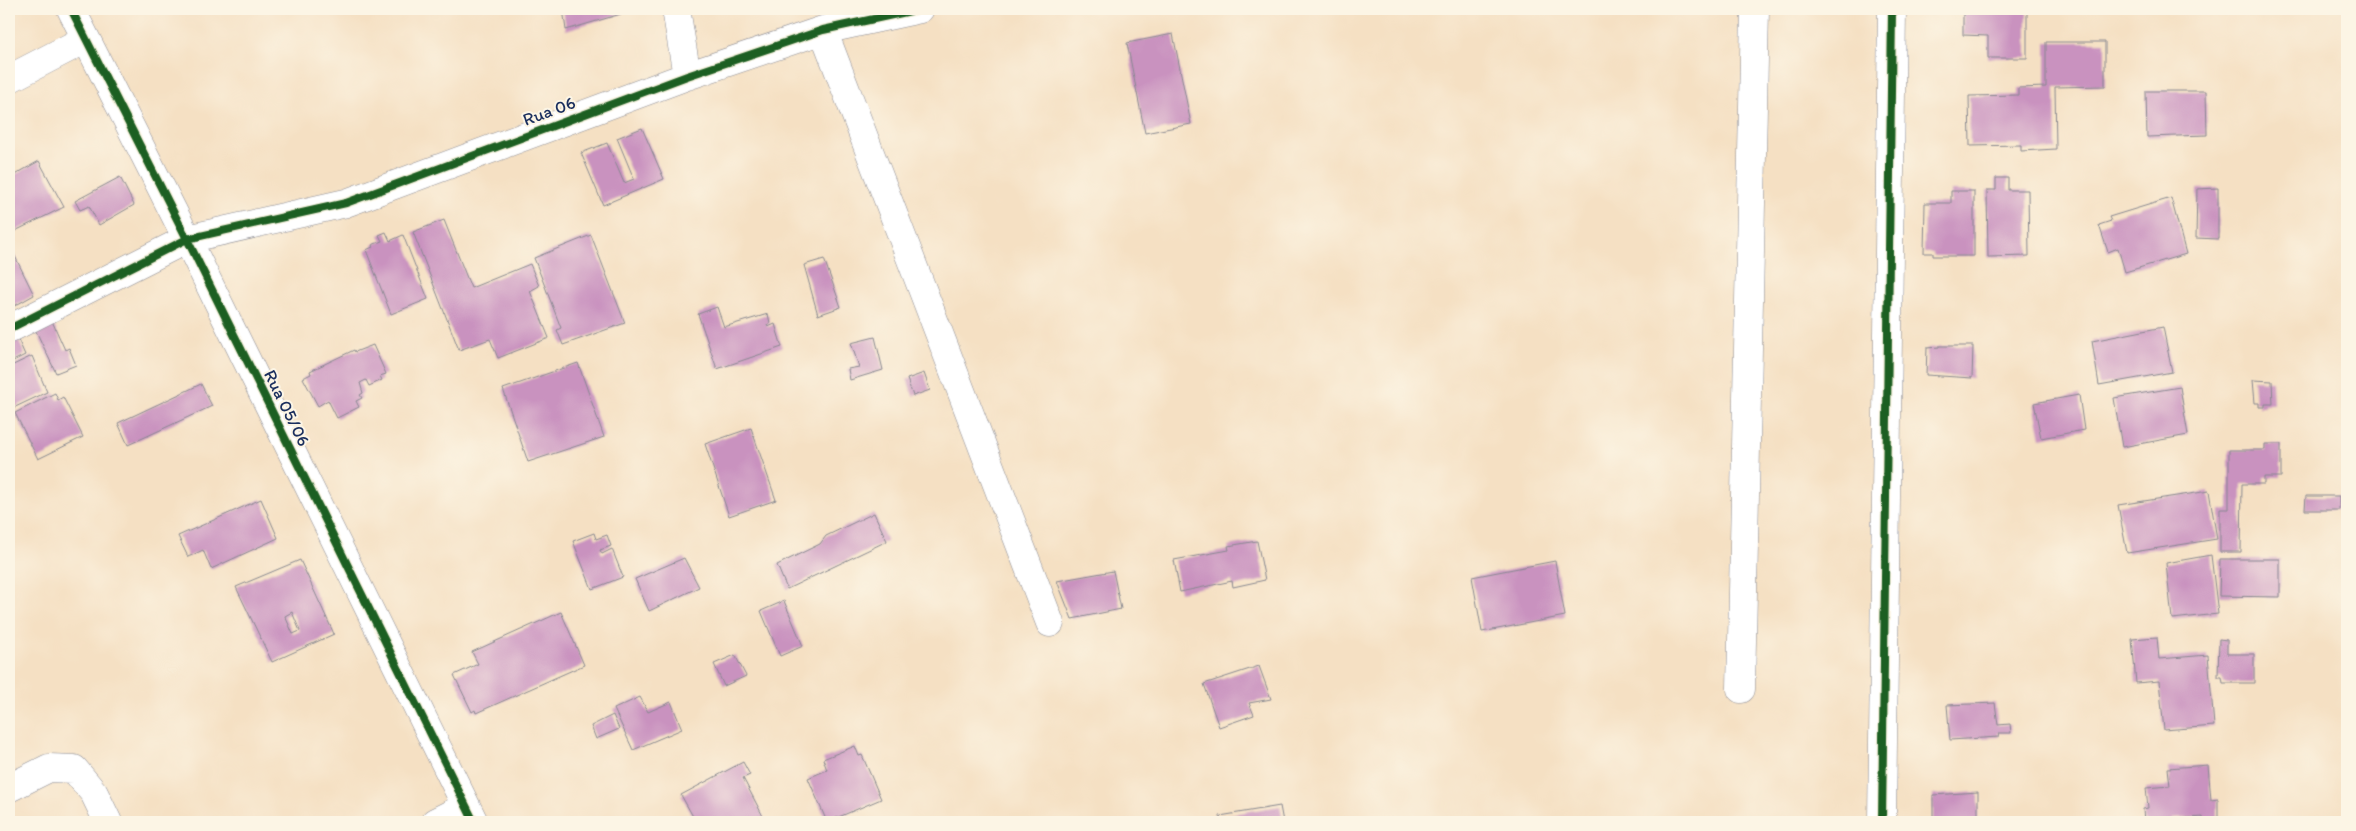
<svg xmlns="http://www.w3.org/2000/svg" width="2356" height="831" viewBox="0 0 2356 831" font-family="Itim,sans-serif">
<style>
.building{fill:#c992bf;fill-rule:evenodd}
.lines{fill:none;stroke-linecap:round;stroke-linejoin:round}
.minor-casing{stroke:#888890;stroke-width:29}
.minor{stroke:#fff;stroke-width:28}
.cycleway-casing{stroke:#fcf5e5;stroke-width:11}
.cycleway{stroke:#1b5e20;stroke-width:8}
.labels{text-anchor:middle;dominant-baseline:central;stroke-width:4;stroke-linejoin:round;paint-order:stroke}
.street-label{font-size:18px;fill:#1b2f5e;stroke:#fcf5e5}
</style>
<rect width="100%" height="100%" fill="#fcf5e5"/>
<filter id="ink" filterUnits="userSpaceOnUse"><feTurbulence type="fractalNoise" baseFrequency=".02" numOctaves="2"/><feDisplacementMap in="SourceGraphic" scale="10" xChannelSelector="R" yChannelSelector="G"/><feConvolveMatrix kernelMatrix="1 2 1 2 8 2 1 2 1" color-interpolation-filters="sRGB"/></filter>
<filter id="wash" filterUnits="userSpaceOnUse"><feTurbulence type="fractalNoise" baseFrequency=".0096" numOctaves="4" result="noise"/><feDisplacementMap in="SourceGraphic" scale="20" xChannelSelector="R" yChannelSelector="G"/><feGaussianBlur stdDeviation="1.12" result="paint"/><feColorMatrix in="noise" values="0 0 0 0 0 0 0 0 0 0 0 0 0 0 0 0 0 1.4 0 .05"/><feComposite in="paint" operator="in"/></filter>
<g filter="url(#wash)">
<rect width="100%" height="100%" fill="#f5e0c3"/>
<g id="blocks">
<path class="building" d="M563,9h56l2,5 -55,16z
M1963,9h64v49h-39v-22l-25,-1z
M1173,34l18,90 -46,9 -18,-90z
M2046,42h59v44l-50,1 1,62 -35,2v-6l-51,1 -1,-50 49,-1v-7l28,-1z
M2146,91h60l1,44 -60,2z
M642,128l22,51 -61,26 -22,-52 26,-10 17,40 10,-4 -17,-41z
M39,161l25,46 -55,27v-56z
M120,177l14,28 -35,20 -10,-19 -9,4 -5,-9z
M1996,178h12v12h20l1,66 -41,1 -1,-67h9z
M2218,188v51l-22,-1 1,-49z
M1951,191h23v65h-41v-3h-9l1,-50h26z
M2171,198l15,56 -61,18 -7,-24 -10,4 -9,-27 12,-4 -2,-4z
M444,220l27,68 59,-24 9,22 -9,5 19,47 -51,20 -8,-19 -31,11 -46,-118z
M386,232l4,9 13,-6 25,64 -37,15 -25,-64 7,-3 -1,-2 10,-4 -3,-6z
M591,235l34,88 -62,22 -6,-15 4,-2 -27,-70z
M9,244l25,51 -25,14z
M824,259l17,48 -23,8 -14,-50z
M717,307l7,20 44,-13 2,9 -3,2 1,2 7,-3 7,23 -65,22 -19,-55z
M52,321l13,29 4,-2 7,17 -20,8 -21,-44z
M2163,327l9,45 -73,13 -7,-44z
M17,337l8,18 -16,8v-22z
M875,337l8,33 -33,10 -2,-11 11,-2 -8,-24z
M373,345l13,29 -6,2 2,4 -13,6 -3,-6 -6,3 3,10 -3,2 2,3 -6,3 3,6 -22,11 -9,-18 -10,6 -15,-28 8,-4 -1,-3 44,-21 1,2z
M1939,346h34l-1,32 -46,-3 1,-27 12,-1z
M32,356l15,36 -38,18v-43z
M578,363l26,74 -76,25 -25,-73z
M924,373l6,17 -17,6 -6,-17z
M2253,380l19,1 1,23h-8v3h-6v-4h-4z
M201,384l11,22 -84,39 -10,-22z
M2180,387l8,48 -66,12 -8,-49z
M55,393l3,7 5,-3 20,40 -45,22 -23,-46z
M2079,395l5,35 -43,8 -7,-35z
M751,428l25,72 -47,16 -24,-72z
M2265,444h16v33h-17v7h-22l-1,68h-21v-43h9v-59h36z
M2209,491l8,48 -90,14 -9,-48z
M2306,496h33v14h-34z
M261,499l17,39 -67,31 -8,-19 -15,7 -10,-21z
M874,513l13,28 -100,48 -10,-24 43,-21 6,-8z
M594,533l2,6 11,-4 4,11 -11,4 2,4 10,-5 11,28 -31,12 -19,-48z
M1257,541l8,39 -32,7 -1,-6 -52,11 -6,-32 55,-10 -1,-4z
M2211,555l7,59 -46,5 -6,-56z
M684,558l15,29 -50,24 -14,-32z
M2220,559h60v38l-61,-1z
M300,560l34,74 -62,28 -36,-75zM292,612l8,19 -7,3 -8,-18z
M1555,561l10,55 -83,16 -10,-55z
M1113,571l8,38 -49,10 -15,-38z
M784,601l19,45 -23,10 -19,-45z
M561,612l23,53 -108,48 -1,-3 -3,2 -18,-37 24,-11 -6,-12z
M2157,637l2,22 49,-4 6,71 -50,4 -5,-49 -23,2 -4,-44z
M2219,639l8,1v14h27v29h-31l-1,-6h-4z
M735,655l11,21 -22,10 -10,-22z
M1259,666l12,33 -22,4 5,12 -35,12 -15,-43z
M640,697l8,15 23,-10 11,27 -49,21 -19,-41z
M1995,703l3,22 12,-1 1,9h-13l1,4 -49,3 -3,-35z
M613,715l6,14 -23,10 -5,-13z
M855,746l4,10 3,-1 19,44 -54,23 -19,-44 19,-8 -4,-11z
M743,762l7,13 -7,3 23,44h-70l-15,-27z
M2208,765l3,35 7,-1v23h-15v-5l-30,2v3h-29l-1,-13 5,-1 -2,-20 24,-2 -2,-18z
M1978,792v30h-45v-27z
M1280,806l3,16h-62l-1,-6z"/>
</g>
</g>
<g filter="url(#ink)">
<use href="#blocks" fill-opacity="0" stroke="#888890" stroke-width="1"/>
<g class="lines">
<g class="minor-casing">
<path id="minor" d="M71,9l116,230 287,583
M676,9l11,67
M823,30l227,593
M9,79l77,-40
M9,329l178,-90 159,-36 341,-127 136,-46 97,-21
M1741,689l14,-680
M9,788l40,-20 25,1 20,24 14,29
M435,822l30,-15
M1882,822l10,-813"/>
</g>
<use href="#minor" class="minor"/>
<g class="cycleway-casing">
<path id="cycleway" d="M71,9l116,230 287,583
M9,329l178,-90 159,-36 341,-127 136,-46 97,-21
M1882,822l10,-813"/>
</g>
<use href="#cycleway" class="cycleway"/>
</g>
</g>
<g class="labels">
<g class="street-label">
<text transform="translate(549 111) rotate(-20)">Rua 06</text>
<text transform="translate(287 408) rotate(64)">Rua 05/06</text>
</g>
</g>
<rect width="2356" height="831" fill="none" stroke="#fcf5e5" stroke-width="30"/>
</svg>
